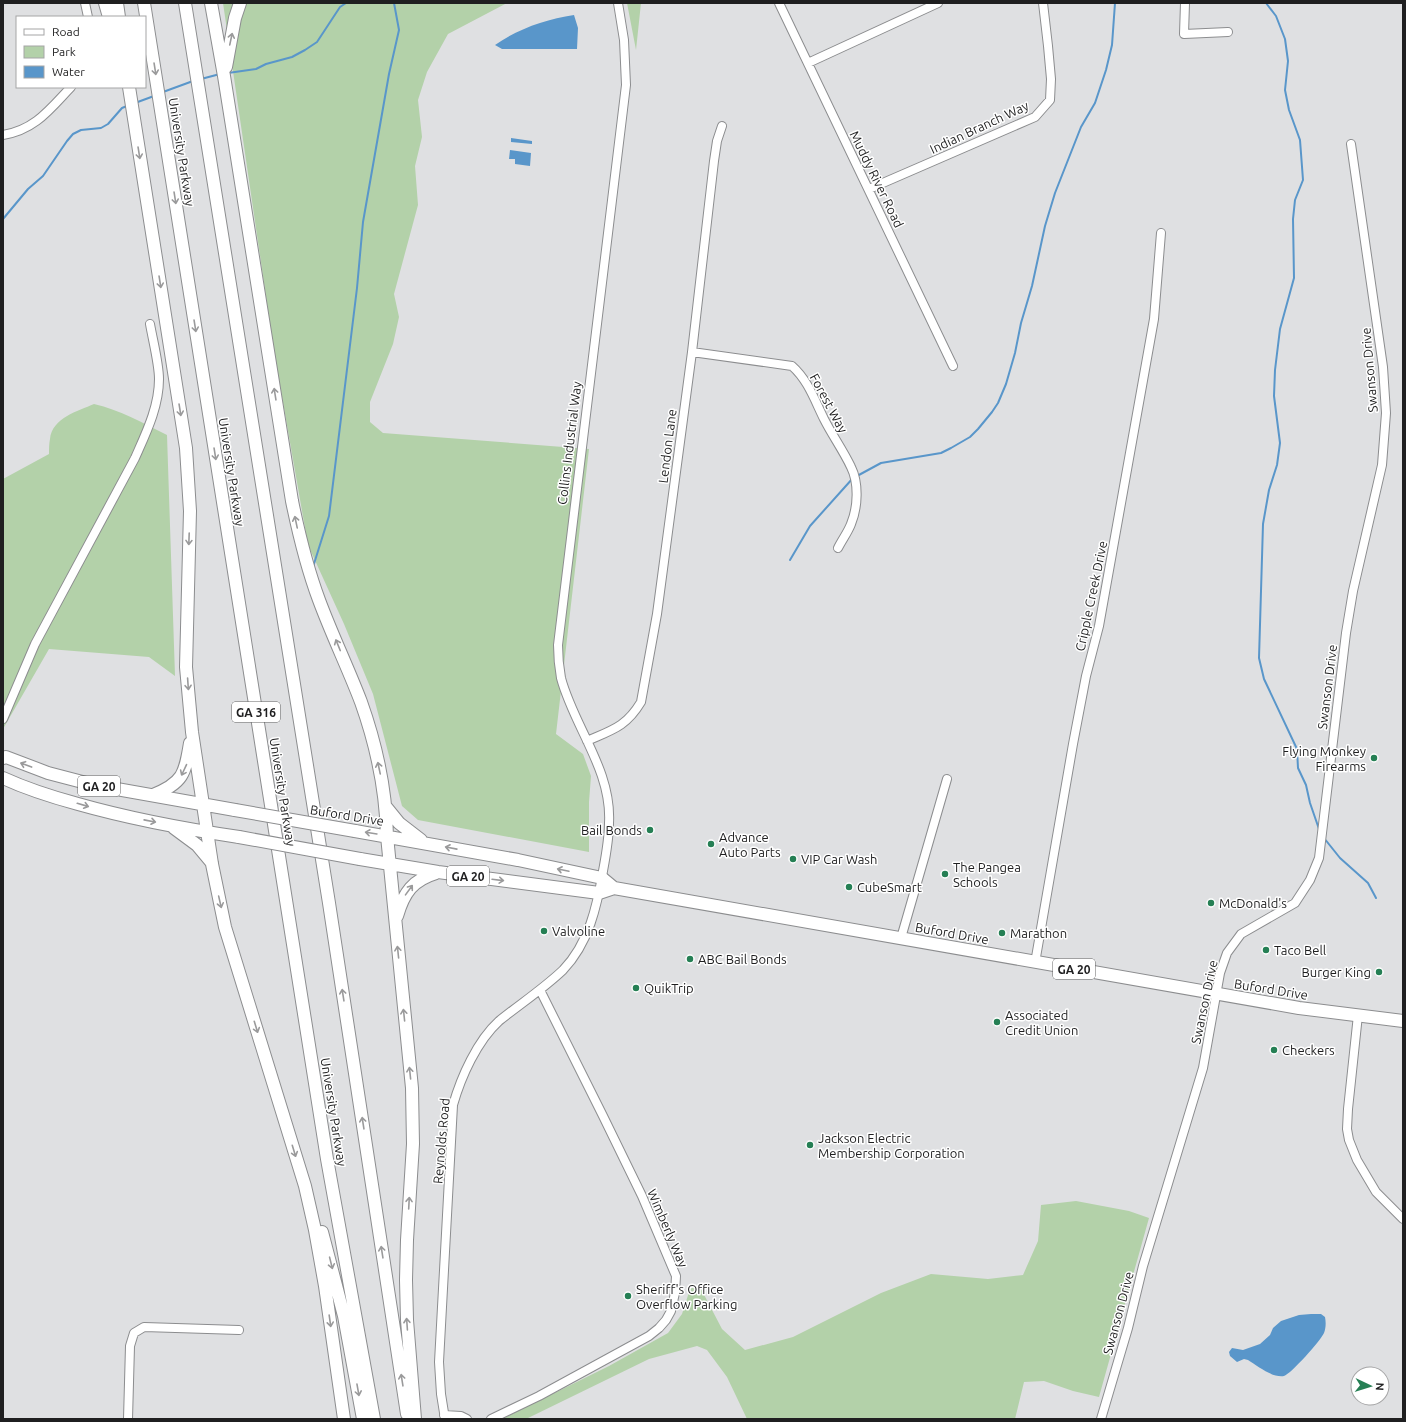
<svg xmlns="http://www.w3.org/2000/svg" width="1406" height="1422" viewBox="0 0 1406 1422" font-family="Ubuntu,sans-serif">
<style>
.green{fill:#b3d1a9}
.water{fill:#5996ca}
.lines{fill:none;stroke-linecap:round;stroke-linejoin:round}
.stream{stroke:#5996ca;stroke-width:2}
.minor-casing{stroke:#8c8d8f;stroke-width:10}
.highway-casing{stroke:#8c8d8f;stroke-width:14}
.minor{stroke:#fff;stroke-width:8}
.highway{stroke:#fff;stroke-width:12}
.highway-bridge-casing{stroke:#8c8d8f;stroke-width:14;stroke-linecap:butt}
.highway-bridge{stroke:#fff;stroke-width:12}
.oneway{stroke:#9a9a9b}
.poi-dot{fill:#257f54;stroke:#fff;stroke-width:1.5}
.labels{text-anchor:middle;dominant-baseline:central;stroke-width:3;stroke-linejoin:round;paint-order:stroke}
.shield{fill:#fff;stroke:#626263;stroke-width:1}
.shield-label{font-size:12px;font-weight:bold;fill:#1f1f20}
.street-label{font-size:13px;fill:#1f1f20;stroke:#fff}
.poi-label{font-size:13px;fill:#1f1f20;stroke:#fff;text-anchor:start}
</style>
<rect width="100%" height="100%" fill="#dfe0e2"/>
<path class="green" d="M223,3h284l-59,31 -21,38 -9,28 4,37 -7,29 3,39 -24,89 5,23 -6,27 -23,58v20l13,11 206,16 -33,285 27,20 8,22 -2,26v50l-171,-32 -16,-14 -29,-112 -29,-70 -36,-79 -34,-194z
M627,3h14l-5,47z
M94,404c26,6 49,19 73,31l8,241 -26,-19 -100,-8 -46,80v-250l46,-25c0,-5 0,-10 1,-15 2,-21 28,-28 44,-35z
M1076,1201l53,10 20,7 -50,179 -26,-6 -29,-10 -20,1 -9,37h-268l-20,-42 -20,-27 -10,-4 -48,13 -123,60h-24l107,-53 59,-33 14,-19 8,-25 9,-4 23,44 23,21 48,-13 88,-44 50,-19 57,5 35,-4 15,-34 3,-36z"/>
<path class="water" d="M574,15l4,13 -1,21h-75l-7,-4c23,-16 51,-26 79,-30z
M511,138l21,3v3l-21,-2z
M510,150l21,3 -1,13 -15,-2v-5h-6z
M1311,1314h10l4,3c1,5 1,11 -1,16 -3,7 -33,41 -40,43 -12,2 -26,-10 -36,-16l-4,-1 -7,3 -7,-6 -1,-4 3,-4 11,2 17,-6 10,-9 3,-7 8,-7 18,-6z"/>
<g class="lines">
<path class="stream" d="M1266,3l10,13 9,23 3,22 -3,29 4,20 11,30 3,40 -8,20 -2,19 1,59 -14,51 -5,41 -1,26 6,47 -3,22 -8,25 -6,34 -4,134 5,21 33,70 1,19 8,17 4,18 9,26
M228,73l28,-4 10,-5 26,-7 13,-7 12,-8 23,-35 6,-4
M201,79l19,-5
M163,92l30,-11
M135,103l19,-7
M3,219l25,-30 15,-13 24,-35 6,-7 8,-4 20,-2 7,-4 14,-16 5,-2
M857,476l24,-13 60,-10 10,-5 19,-11 8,-8 14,-17 6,-9 8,-19 9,-31 6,-30 11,-37 13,-60 10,-33 26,-66 14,-24 11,-33 6,-25 3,-42
M790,560l20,-34 43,-48
M313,567l16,-51 28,-228 6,-66 26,-148 10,-44 -5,-27
M1324,838l16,20 28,25 8,15"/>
<g class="minor-casing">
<path id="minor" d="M85,3l3,14
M779,3l174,363
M1185,3l-1,31 44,-2
M808,63l130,-60
M3,135c32,-5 47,-26 68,-48
M869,189l166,-72 15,-17 1,-21 -3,-33 -5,-43
M692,352l100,14c16,14 23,35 32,53 8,16 19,31 27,48 8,16 7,40 0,57 -3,8 -9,16 -13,24
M3,719l32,-75 100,-186c11,-25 24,-51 24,-79 0,-15 -6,-38 -9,-55
M587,741c25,-11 39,-14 54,-39l16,-88 35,-262 22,-191 3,-20 5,-15
M901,938l46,-159
M1035,963l38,-219 13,-68 13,-50 55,-307 7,-86
M1358,1015l-10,94 -1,20 2,11 8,20 19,32 27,27
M444,1415l17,1 6,3
M128,1419l2,-73 4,-13 10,-6 95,3
M445,1419l-4,-25 -2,-32 14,-257c8,-28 24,-64 46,-84 21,-17 44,-32 64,-51 26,-27 34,-64 40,-99 3,-16 6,-32 6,-48 3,-53 -35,-96 -48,-145 -2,-11 -3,-22 -3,-33l68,-560 -2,-45 -6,-37
M491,1419l48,-23 110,-60 10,-8 7,-8 5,-9 4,-18 1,-17 -34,-80 -39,-80 -63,-126
M1101,1419l27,-91 15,-62 60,-198 17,-95 7,-20 14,-19 54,-31 15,-23 9,-22 27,-225 7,-42 29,-126 4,-52 -3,-46 -32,-223"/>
</g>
<g class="highway-casing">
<path id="highway" d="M105,3l4,14
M117,3l2,14
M144,3l183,1156 47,260
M185,3l144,900 78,511
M211,3l13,73 68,425c7,34 15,67 27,99 13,35 29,68 42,102 15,42 25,89 26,134l25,252 1,56 -6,96 -1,40 1,40 8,99
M226,67l9,-49 5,-15
M129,87l57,361 4,63 -4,156 6,65 20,132 13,63 80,259 10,44 10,56 19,133
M3,758l3,-1 42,16 46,12 141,25
M3,778c24,11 49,19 75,26 53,15 107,25 161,33
M153,795c30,-12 32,-21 37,-52
M386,807l13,16 22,17
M174,828l23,17 15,18
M355,831l163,29 84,18 12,10
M360,859l78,13 161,21 15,-5 685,120 104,13
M397,916c7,-24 16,-36 39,-43
M322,1232l22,84 19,103"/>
</g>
<use href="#minor" class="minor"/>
<use href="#highway" class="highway"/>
<g class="highway-bridge-casing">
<path id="highway-bridge" d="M235,810l120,21
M239,837l121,22"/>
</g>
<use href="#highway-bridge" class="highway-bridge"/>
</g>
<defs><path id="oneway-shaft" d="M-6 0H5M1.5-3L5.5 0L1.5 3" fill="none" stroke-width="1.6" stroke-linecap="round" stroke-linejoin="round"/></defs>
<g class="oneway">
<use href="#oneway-shaft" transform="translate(231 39) rotate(-78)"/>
<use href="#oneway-shaft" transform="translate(155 69) rotate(81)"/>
<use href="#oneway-shaft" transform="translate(139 153) rotate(81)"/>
<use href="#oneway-shaft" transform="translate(175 198) rotate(81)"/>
<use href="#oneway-shaft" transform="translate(160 282) rotate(81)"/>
<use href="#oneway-shaft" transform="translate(195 326) rotate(81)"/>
<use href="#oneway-shaft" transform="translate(275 394) rotate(-99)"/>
<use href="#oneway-shaft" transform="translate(180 410) rotate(81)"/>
<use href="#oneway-shaft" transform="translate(215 454) rotate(81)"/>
<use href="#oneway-shaft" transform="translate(296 522) rotate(-102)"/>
<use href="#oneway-shaft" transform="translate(189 539) rotate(92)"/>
<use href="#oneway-shaft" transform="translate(338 645) rotate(-112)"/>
<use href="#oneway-shaft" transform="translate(188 684) rotate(86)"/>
<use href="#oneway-shaft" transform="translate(26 765) rotate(-160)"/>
<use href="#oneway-shaft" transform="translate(379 768) rotate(-102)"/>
<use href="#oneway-shaft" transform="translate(184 770) rotate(115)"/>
<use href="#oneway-shaft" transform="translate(83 805) rotate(16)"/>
<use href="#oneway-shaft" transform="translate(150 821) rotate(11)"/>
<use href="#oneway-shaft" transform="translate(371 833) rotate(-171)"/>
<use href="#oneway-shaft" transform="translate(451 848) rotate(-169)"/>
<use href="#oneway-shaft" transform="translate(563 870) rotate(-168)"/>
<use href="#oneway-shaft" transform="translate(498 880) rotate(7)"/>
<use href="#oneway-shaft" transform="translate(409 890) rotate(-54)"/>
<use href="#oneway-shaft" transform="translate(220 902) rotate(77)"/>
<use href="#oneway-shaft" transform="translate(398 952) rotate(-96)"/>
<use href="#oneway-shaft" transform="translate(343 995) rotate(-99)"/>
<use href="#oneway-shaft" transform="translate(404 1015) rotate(-96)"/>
<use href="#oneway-shaft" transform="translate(256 1027) rotate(73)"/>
<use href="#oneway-shaft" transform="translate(410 1073) rotate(-96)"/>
<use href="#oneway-shaft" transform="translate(363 1123) rotate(-99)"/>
<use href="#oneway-shaft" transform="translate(294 1151) rotate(73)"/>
<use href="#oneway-shaft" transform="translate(409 1203) rotate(-87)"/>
<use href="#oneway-shaft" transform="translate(382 1252) rotate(-99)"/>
<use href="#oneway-shaft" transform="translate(331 1263) rotate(76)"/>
<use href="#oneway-shaft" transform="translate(330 1321) rotate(82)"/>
<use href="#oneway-shaft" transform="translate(407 1324) rotate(-94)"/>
<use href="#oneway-shaft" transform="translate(402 1380) rotate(-99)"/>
<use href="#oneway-shaft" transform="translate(358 1390) rotate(80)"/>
</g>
<g class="poi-dot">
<circle cx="1374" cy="758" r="4"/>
<circle cx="650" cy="830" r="4"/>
<circle cx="711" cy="844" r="4"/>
<circle cx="793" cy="859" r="4"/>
<circle cx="945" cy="874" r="4"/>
<circle cx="849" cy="887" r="4"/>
<circle cx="1211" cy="903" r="4"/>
<circle cx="544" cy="931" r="4"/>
<circle cx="1002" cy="933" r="4"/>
<circle cx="1266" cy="950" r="4"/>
<circle cx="690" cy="959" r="4"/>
<circle cx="1379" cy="972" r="4"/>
<circle cx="636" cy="988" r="4"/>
<circle cx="997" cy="1022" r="4"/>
<circle cx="1274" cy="1050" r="4"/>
<circle cx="810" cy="1145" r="4"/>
<circle cx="628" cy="1296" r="4"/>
</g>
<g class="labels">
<g class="shield">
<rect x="232" y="702" width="48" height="20" rx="3"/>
<rect x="78" y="776" width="42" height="20" rx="3"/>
<rect x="447" y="866" width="42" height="20" rx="3"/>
<rect x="1053" y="959" width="42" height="20" rx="3"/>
</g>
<g class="shield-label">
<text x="256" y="712">GA 316</text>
<text x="99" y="786">GA 20</text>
<text x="468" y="876">GA 20</text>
<text x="1074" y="969">GA 20</text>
</g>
<g class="street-label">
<text transform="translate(979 127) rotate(-25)">Indian Branch Way</text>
<text transform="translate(182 152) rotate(81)">University Parkway</text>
<text transform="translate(877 179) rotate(64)">Muddy River Road</text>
<text transform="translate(1369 370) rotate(-95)">Swanson Drive</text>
<text transform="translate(829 403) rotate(62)">Forest Way</text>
<text transform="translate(569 443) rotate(-83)">Collins Industrial Way</text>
<text transform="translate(667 446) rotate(-83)">Lendon Lane</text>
<text transform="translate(232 472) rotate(81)">University Parkway</text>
<text transform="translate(1091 596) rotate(-78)">Cripple Creek Drive</text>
<text transform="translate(1327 687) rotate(-83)">Swanson Drive</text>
<text transform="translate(283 792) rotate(81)">University Parkway</text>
<text transform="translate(347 815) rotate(9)">Buford Drive</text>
<text transform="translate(952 933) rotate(10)">Buford Drive</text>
<text transform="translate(1271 989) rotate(9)">Buford Drive</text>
<text transform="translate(1204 1002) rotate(-78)">Swanson Drive</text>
<text transform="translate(334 1112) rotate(81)">University Parkway</text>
<text transform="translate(441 1141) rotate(-85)">Reynolds Road</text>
<text transform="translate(668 1228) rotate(67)">Wimberly Way</text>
<text transform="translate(1118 1313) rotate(-75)">Swanson Drive</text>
</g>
<g class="poi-label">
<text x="1366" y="751" text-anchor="end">Flying Monkey<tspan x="1366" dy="15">Firearms</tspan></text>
<text x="642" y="830" text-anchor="end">Bail Bonds</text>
<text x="719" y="837">Advance<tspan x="719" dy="15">Auto Parts</tspan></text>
<text x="801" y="859">VIP Car Wash</text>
<text x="953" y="867">The Pangea<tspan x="953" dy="15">Schools</tspan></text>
<text x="857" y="887">CubeSmart</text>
<text x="1219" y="903">McDonald's</text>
<text x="552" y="931">Valvoline</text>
<text x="1010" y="933">Marathon</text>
<text x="1274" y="950">Taco Bell</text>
<text x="698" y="959">ABC Bail Bonds</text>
<text x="1371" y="972" text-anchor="end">Burger King</text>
<text x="644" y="988">QuikTrip</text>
<text x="1005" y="1015">Associated<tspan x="1005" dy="15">Credit Union</tspan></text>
<text x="1282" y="1050">Checkers</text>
<text x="818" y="1138">Jackson Electric<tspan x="818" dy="15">Membership Corporation</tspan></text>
<text x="636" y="1289">Sheriff's Office<tspan x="636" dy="15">Overflow Parking</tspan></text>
</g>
</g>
<rect width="1406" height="1422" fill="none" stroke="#1f1f20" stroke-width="8"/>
<rect x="16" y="16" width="130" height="72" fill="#ffffff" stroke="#a5a5a6"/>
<rect x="24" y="29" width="20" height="6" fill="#ffffff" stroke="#a5a5a6"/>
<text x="52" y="36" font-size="12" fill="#1f1f20">Road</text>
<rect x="24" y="46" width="20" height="12" fill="#b3d1a9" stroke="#a5a5a6"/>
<text x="52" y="56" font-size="12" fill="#1f1f20">Park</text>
<rect x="24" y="66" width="20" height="12" fill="#5996ca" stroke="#a5a5a6"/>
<text x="52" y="76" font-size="12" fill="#1f1f20">Water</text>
<g transform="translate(1370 1386) rotate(94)"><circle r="19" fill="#ffffff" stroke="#a5a5a6"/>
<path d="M0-3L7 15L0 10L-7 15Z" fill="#257f54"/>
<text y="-6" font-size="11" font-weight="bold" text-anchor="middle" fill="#1f1f20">N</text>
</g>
</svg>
